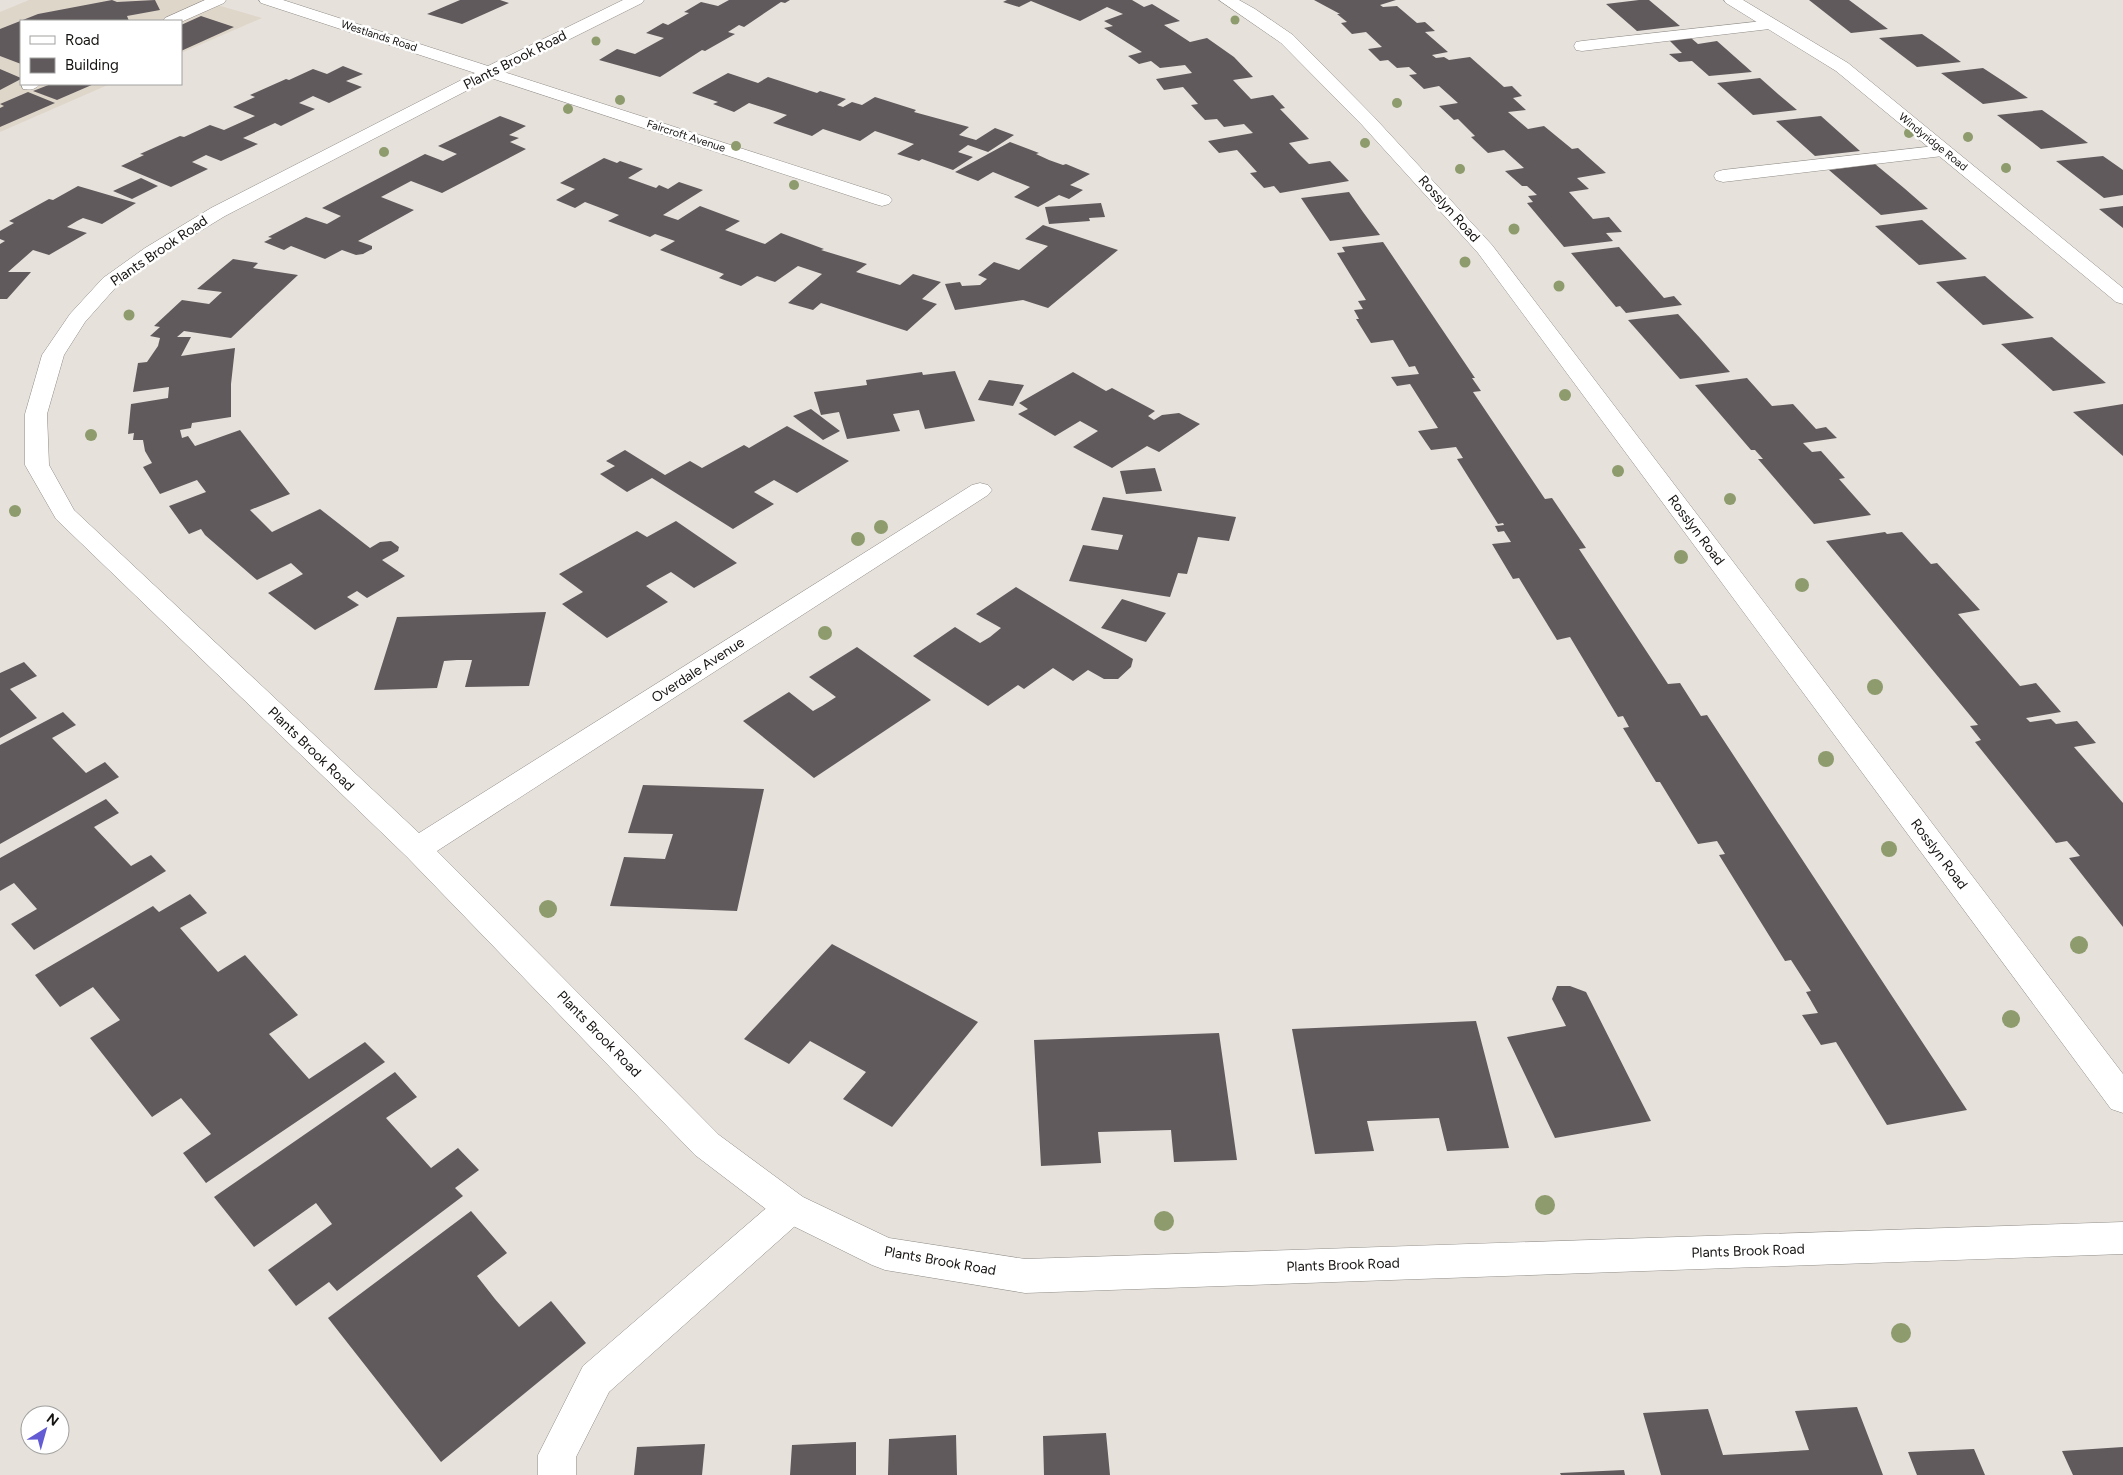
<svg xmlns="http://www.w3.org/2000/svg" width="2123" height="1475" viewBox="0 0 2123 1475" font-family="Figtree,sans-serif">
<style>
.built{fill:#dfd6ca}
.building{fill:#605a5d}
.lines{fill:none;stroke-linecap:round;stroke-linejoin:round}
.service-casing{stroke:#908c87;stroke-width:1}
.minor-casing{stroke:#908c87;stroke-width:1}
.service{fill:#fff;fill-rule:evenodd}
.minor{fill:#fff;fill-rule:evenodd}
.tree{fill:#8d9b6d}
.labels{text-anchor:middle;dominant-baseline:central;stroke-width:5;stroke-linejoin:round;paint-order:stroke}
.far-street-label{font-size:11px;fill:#151311;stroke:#fff}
.street-label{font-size:14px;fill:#151311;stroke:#fff}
</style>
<rect width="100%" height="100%" fill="#e6e1db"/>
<path class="built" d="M29,0h171l62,18 -81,35v-32h-160v63h89l-110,48v-120z"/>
<path class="building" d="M112,0l5,2 38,-2 5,10 -33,6 2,5h-108v43l-21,-8v-27l38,-15z
M460,0h40l9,3 -47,21 -35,-10z
M729,0h61l-5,3 -4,-1 -37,25 -5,-2 -11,7 7,2 -30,17 -3,-1 -42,27 -61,-17 18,-11 18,5 29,-16 -18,-5 17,-10 5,2 21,-12 -5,-1 17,-10 17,4z
M1007,0h125l12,7 8,-3 28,17 -16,4 26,17 17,-4 27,19 19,20 -20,3 18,19 22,-4 12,13 -5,1 29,30 -20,4 9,10 11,11 21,-3 19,20 -69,12 -6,-7 -10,2 -14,-15 7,-1 -20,-22 -18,3 -11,-12 45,-8 -9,-9 -20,3 -7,-8 -12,1 -14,-15 7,-1 -15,-17 -19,3 -8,-11 36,-6 -7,-8 -25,3 -9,-7 -12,3 -11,-8 14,-4 -38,-24 9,-2 -9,-5 19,-7 -16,-7 -27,14 -49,-20 -12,6 -16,-5z
M1314,0h82l-16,5 3,2 14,-1 20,17 8,-1 10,9 -10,1 23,20 -16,3 4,3 8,-1 5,3 21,-3 34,30 8,-1 10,10 -9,2 13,12 -18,2 20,17 16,-3 28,23 6,-1 28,25 -29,5 12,11 -20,3 24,27 16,-2 13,15 -16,1 7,8 -49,6 -37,-44 6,-1 -5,-6 9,-1 -10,-9h-5l-17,-15 19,-3 -20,-18 -16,3 -17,-16 4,-1 -17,-17 -4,1 -15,-14 19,-3 -19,-17 -15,3 -15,-14 8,-1 -8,-7 -12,1 -9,-8 -8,1 -12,-12 14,-2 -16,-15 -14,2 -11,-11 6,-1 -10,-8h3z
M1639,0h10l31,26 -43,5 -31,-27z
M1809,0h40l39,29 -37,4z
M201,16l33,11 -53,24v-26z
M1922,34l20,14 19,14 -44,5 -38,-29z
M1691,38l7,6 19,-3 35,31 -43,4 -17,-15 -13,1 -10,-8 13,-1 -13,-13z
M343,66l20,8 -17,7 16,6 -33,16 -16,-7 -14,7 16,6 -34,17 -6,-3 -32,15 15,6 -37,17 -15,-6 -14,7 16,7 -37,18 -50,-21 23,-11 -4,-1 40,-18 4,1 26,-12 14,5 31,-14 -22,-9 22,-10 -5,-2 36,-16 3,1 24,-11 14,5z
M1983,68l23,15 22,15 -45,6 -42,-31z
M0,69l21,9v1l-21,11z
M728,73l30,10 10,-6 49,16 3,-2 26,8 -9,6 6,2 9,-5 10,3 13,-8 41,13 -2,2 55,15 -10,8 17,5 19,-12 19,7 -26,17 -20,-7 -10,7 15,5 -20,13 -31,-11 -3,2 -22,-7 17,-10 -39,-13 -15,10 -37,-12 -11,7 -39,-13 14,-8 -38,-12 -15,9 -21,-8 5,-2 -26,-9z
M1760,78l18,16 19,16 -44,5 -36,-32z
M51,84h43l-37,16 -24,-9z
M28,92l27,11 -55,24v-19l4,-2 -4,-2z
M2042,110l24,17 22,16 -47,6 -44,-34z
M500,116l26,10 -17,9 10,3 -9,4 16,7 -84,44 -31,-12 -30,16 33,13 -56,31 14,5v3l-9,5 -7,1 -14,-5 -17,9 -34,-13 -7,4 -20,-8 8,-4 -4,-1 38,-20 21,7 14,-8 -19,-8 103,-54 18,7 14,-7 -19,-8z
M1821,116l19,17 20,18 -45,5 -39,-35z
M1010,142l29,11 -3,1 13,6 14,5 3,-1 24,10 -20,11 13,5 -14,9 -10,-4 -21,12 -24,-10 16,-10 -37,-15 -15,9 -23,-9z
M2103,156l20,14v25l-19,3 -48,-37z
M604,158l13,5 3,-2 23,8 -15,9 28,10 3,-3 9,4 11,-7 24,8 -40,25 15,5 22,-14 40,15 -15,9 40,14 16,-11 43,16 -3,1 46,14 -11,8 44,13 13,-11 28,8 -19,17 15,5 -30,27 -86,-28 -8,7 -25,-7 34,-29 -24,-8 -23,16 -18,-6 -16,10 -22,-8 5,-4 -64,-24 15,-9 -20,-7 -5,3 -42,-16 11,-6 -34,-13 -10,6 -19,-8 19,-11 -15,-6z
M1875,164l29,24 24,21 -47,6 -52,-45z
M141,178l17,8 -26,13 -19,-8z
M78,186l58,17 -34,21 -19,-6 -6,3 -10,6 20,6 -38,22 -16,-5 -25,22h23l-24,27h-7v-55l5,-3 -5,-2v-8l14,-8 -5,-2 40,-22 4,1z
M1349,192l14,20 17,23 -50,6 -29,-43z
M1101,203l4,14 -16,1 1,3 -41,3 -4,-17z
M2123,206v22l-24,-19z
M1922,220l23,20 22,19 -48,6 -44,-39z
M1043,225l75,25 -70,58 -25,-8 -68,10 -10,-26 15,-2 2,4 18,-1 7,-6 -9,-4 16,-13 25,8 29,-24 -23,-7z
M1383,242l92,136h-3l9,13 -8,1 72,107 7,-1 34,50 -7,1 89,135 12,-1 21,33 6,-1 260,395 -80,15 -51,-83 -15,3 -19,-30 16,-2 -12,-21 5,-1 -20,-31 -6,1 -66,-106 6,-1 -8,-13 -19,3 -38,-62h-4l-33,-54 6,-1 -6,-11 -5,1 -48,-80 -13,3 -38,-62 -6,1 -21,-35 19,-2 -7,-11 -6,1 -3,-6 9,-1 -1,-2 -5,1 -41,-65 6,-1 -7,-11 -25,3 -13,-19 20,-3 -28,-44 -13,2 -6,-9 28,-3 -4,-8 -6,1 -16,-27 -22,3 -15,-24h3l-5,-9 9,-1 -5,-8 8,-1 -29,-47 8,-1 -3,-5z
M1619,247l45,51 10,-2 8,9 -56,8 -6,-7 -4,1 -45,-54z
M233,259l25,4 -5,5 45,7 -67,63 -47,-7 -7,6h14l-10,19 54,-8 -4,36v33l-39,6 -1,5 -11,2 2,8 6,-2 7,10 45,-16 50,64 -40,16 22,22 48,-23 50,39 10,-6 11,-1 8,6 -1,4 -16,9 23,16 -38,22 -10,-7 -10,6 12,8 -44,25 -47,-37 35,-19 -12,-11 -34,17 -52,-45 -4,-6 -12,5 -20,-28 37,-14 -9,-12 -37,14 -17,-27 9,-4 -7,-12 -2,-11h-10l1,-7 -6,1 3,-30 37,-6 1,-11 -36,5 5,-29 9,-1 11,-16 2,-8 -10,-2 10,-9 -6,-1 28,-26 27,4 13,-12 -25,-3z
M1985,276l24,21 25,21 -51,7 -47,-43z
M1678,314l22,24 30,34 -50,7 -52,-59z
M2052,337l28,24 26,22 -53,8 -52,-47z
M955,371l20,50 -50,8 -6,-19 -26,4 7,17 -53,8 -8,-27 -18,3 -7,-23 53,-7 -1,-5 56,-8 1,3z
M1073,372l33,19 6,-3 43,23 -7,5 6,4 8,-5 17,-2 21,11 -41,28 -12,-6 -35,22 -39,-21 25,-16 -18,-10 -25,15 -37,-22 10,-5 -9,-6z
M1747,378l25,28 21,-2 23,25 10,-2 11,11 -34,5 9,9 9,-1 24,27 -6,1 32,36 -57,9 -56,-65h5l-8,-9h-4l-56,-65z
M989,380l35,5 -11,21 -35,-6z
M2123,404v52l-50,-44z
M811,409l29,22 -17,9 -30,-24z
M787,426l62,35 -52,32 -23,-13 -20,12 20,12 -41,25 -81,-51 -25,14 -27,-18 15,-8 -9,-5 19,-11 40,25 25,-14 12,7 42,-23 5,3z
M1155,468l7,23 -36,3 -6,-23z
M1103,497l133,20 -7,24 -31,-4 -11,37 -9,-1 -8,24 -101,-16 14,-36 35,5 5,-15 -32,-5z
M676,521l61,42 -43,25 -23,-16 -25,14 22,16 -61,36 -45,-34 21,-12 -24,-18 78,-43 10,6z
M1885,532l2,2 15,-2 29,32 6,-1 43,47 -22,4 62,72 16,-3 25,29 -35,6 4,4 21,-3 5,5 21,-3 19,22 -22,4 49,56v124l-54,-69 11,-2 -13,-15 -11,2 -81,-101 6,-2 -11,-14 8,-1 -152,-184z
M1016,587l117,72 -2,8 -13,12h-14l-16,-9 -15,11 -20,-13 -29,21 -6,-4 -30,21 -75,-50 42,-29 25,16 10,-6 11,-9 -25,-14z
M1122,599l44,14 -20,29 -45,-14z
M546,612l-17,74 -64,1 7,-27h-15l-13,1 -7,27 -63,2 23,-73z
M857,647l74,53 -117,78 -71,-57 46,-29 24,19 9,-5 14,-9 -27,-20z
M24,662l13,14 -27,13 27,29 -37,20v-65z
M63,712l13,13 -24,13 34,35 19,-11 14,15 -119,67v-99z
M643,785l121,4 -27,122 -127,-5 14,-49 41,2 8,-25 -45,-1z
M106,799l13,14 -25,14 37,39 20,-11 15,16 -132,79 -23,-26 26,-15 -23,-26 -14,8v-33z
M190,894l17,19 -27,15 38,44 27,-17 53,60 -29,19 40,45 56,-37 20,20 -179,121 -23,-30 28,-19 -30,-36 -29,19 -62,-79 30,-18 -27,-33 -33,20 -25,-32 118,-69 6,6z
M832,944l146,78 -86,105 -49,-28 23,-27 -56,-31 -21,23 -45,-25z
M1557,986h13l16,6 65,129 -96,17 -48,-101 59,-11 -14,-27z
M1476,1021l33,127 -62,3 -8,-33 -72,3 7,30 -59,3 -23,-125z
M1219,1033l18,127 -63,2 -3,-32 -38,1 -35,1 3,31 -60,3 -7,-126z
M395,1072l22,25 -31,21 45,50 27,-20 21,22 -24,18 8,8 -126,95 -8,-9 -33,24 -28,-36 64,-46 -16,-21 -62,44 -40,-50z
M471,1211l36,42 -30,23 18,23 24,28 32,-26 35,42 -145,119 -113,-144z
M1857,1407l26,68h-222l-18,-62 65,-4 15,46 86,-5 -14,-39z
M1106,1433l4,42h-66l-1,-39z
M956,1435l1,40h-69l1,-36z
M856,1442v33h-66l2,-30z
M705,1444l-3,31h-68l3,-28z
M2123,1447v28h-50l-11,-24z
M1974,1449l11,26h-68l-9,-23z
M1624,1470l1,5h-64l-1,-2z"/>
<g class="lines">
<g class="service-casing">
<path id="service" d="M205,0h21l-2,3 -43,19 -18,-1 2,-3z
M1772,20l6,2 2,3 -2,3 -196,23 -6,-1 -2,-4 2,-4 6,-1z
M21,84h19c-5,6 -10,6 -17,5z
M1944,145l7,2 2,4 -2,4 -228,27 -7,-2 -2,-4 2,-4 7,-2z
M791,1192l12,5 5,11 -5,11 -194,173 -33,65v18h-38v-20l45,-89 196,-169z"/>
</g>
<g class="minor-casing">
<path id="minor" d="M259,0h24l205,66 135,-66h21l-2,3 -138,69 385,124 3,4 -3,4 -7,2 -7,-2 -384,-126 -266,138 -66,40 -42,30 -32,36 -21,33 -17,59 2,51 25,45 345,323 553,-348 8,-2 8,2 4,5 -4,5 -551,356 282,284 84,62 86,41 136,21 1098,-37v32l-1098,39 -140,-23 -13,-5 -93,-46 -84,-64 -288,-298 -351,-338 -31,-54v-51l17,-59 28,-41 33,-36 42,-30 66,-40 264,-135 -214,-70z
M1219,0h20l16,9 38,26 81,82 118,128 631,829v39l-12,-4 -633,-856 -116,-128 -81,-82z
M1724,0h19l105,63 275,225v16l-7,-2 -280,-231 -110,-68z"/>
</g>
<use href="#service" class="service"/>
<use href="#minor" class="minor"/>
</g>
<g class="tree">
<circle cx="1235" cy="20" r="4.5"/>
<circle cx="596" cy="41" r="4.5"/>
<circle cx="620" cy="100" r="5"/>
<circle cx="1397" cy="103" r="5"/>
<circle cx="568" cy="109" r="5"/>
<circle cx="1909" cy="133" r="5"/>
<circle cx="1968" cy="137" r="5"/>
<circle cx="1365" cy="143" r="5"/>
<circle cx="736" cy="146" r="5"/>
<circle cx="384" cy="152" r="5"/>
<circle cx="2006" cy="168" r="5"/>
<circle cx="1460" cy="169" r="5"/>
<circle cx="794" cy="185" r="5"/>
<circle cx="1514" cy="229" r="5.5"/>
<circle cx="1465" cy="262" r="5.5"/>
<circle cx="1559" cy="286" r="5.5"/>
<circle cx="129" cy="315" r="5.5"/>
<circle cx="1565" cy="395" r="6"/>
<circle cx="91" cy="435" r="6"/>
<circle cx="1618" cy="471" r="6"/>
<circle cx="1730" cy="499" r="6"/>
<circle cx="15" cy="511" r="6"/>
<circle cx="881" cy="527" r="7"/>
<circle cx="858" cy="539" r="7"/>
<circle cx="1681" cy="557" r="7"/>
<circle cx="1802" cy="585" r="7"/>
<circle cx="825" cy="633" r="7"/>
<circle cx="1875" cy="687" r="8"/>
<circle cx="1826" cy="759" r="8"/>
<circle cx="1889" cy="849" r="8"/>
<circle cx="548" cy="909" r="9"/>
<circle cx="2079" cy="945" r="9"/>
<circle cx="2011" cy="1019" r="9"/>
<circle cx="1545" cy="1205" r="10"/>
<circle cx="1164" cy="1221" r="10"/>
<circle cx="1901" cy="1333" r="10"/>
</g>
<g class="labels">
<g class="far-street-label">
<text transform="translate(379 36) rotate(18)">Westlands Road</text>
<text transform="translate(686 136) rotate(18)">Faircroft Avenue</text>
<text transform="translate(1933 142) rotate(39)">Windyridge Road</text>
</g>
<g class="street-label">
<text transform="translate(515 60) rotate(-27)">Plants Brook Road</text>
<text transform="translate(1449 209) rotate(48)">Rosslyn Road</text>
<text transform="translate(159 251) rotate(-34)">Plants Brook Road</text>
<text transform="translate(1696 530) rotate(53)">Rosslyn Road</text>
<text transform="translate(698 670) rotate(-33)">Overdale Avenue</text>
<text transform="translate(311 749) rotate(44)">Plants Brook Road</text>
<text transform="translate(1939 854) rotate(53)">Rosslyn Road</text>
<text transform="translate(599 1034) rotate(46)">Plants Brook Road</text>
<text transform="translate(1748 1251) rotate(-2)">Plants Brook Road</text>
<text transform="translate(940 1261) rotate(10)">Plants Brook Road</text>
<text transform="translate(1343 1265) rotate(-2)">Plants Brook Road</text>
</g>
</g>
<rect x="20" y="20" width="162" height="65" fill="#ffffff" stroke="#a1a1a0"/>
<rect x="30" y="36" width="25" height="8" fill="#ffffff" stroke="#a1a1a0"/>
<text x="65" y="45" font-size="15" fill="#151311">Road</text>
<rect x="30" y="58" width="25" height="15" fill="#605a5d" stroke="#a1a1a0"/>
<text x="65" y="70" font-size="15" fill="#151311">Building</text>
<g transform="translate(45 1430) rotate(37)"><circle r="24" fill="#ffffff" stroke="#a1a1a0"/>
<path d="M0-4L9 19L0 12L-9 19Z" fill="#625bd4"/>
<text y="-8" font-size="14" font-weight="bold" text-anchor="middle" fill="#151311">N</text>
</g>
</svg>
